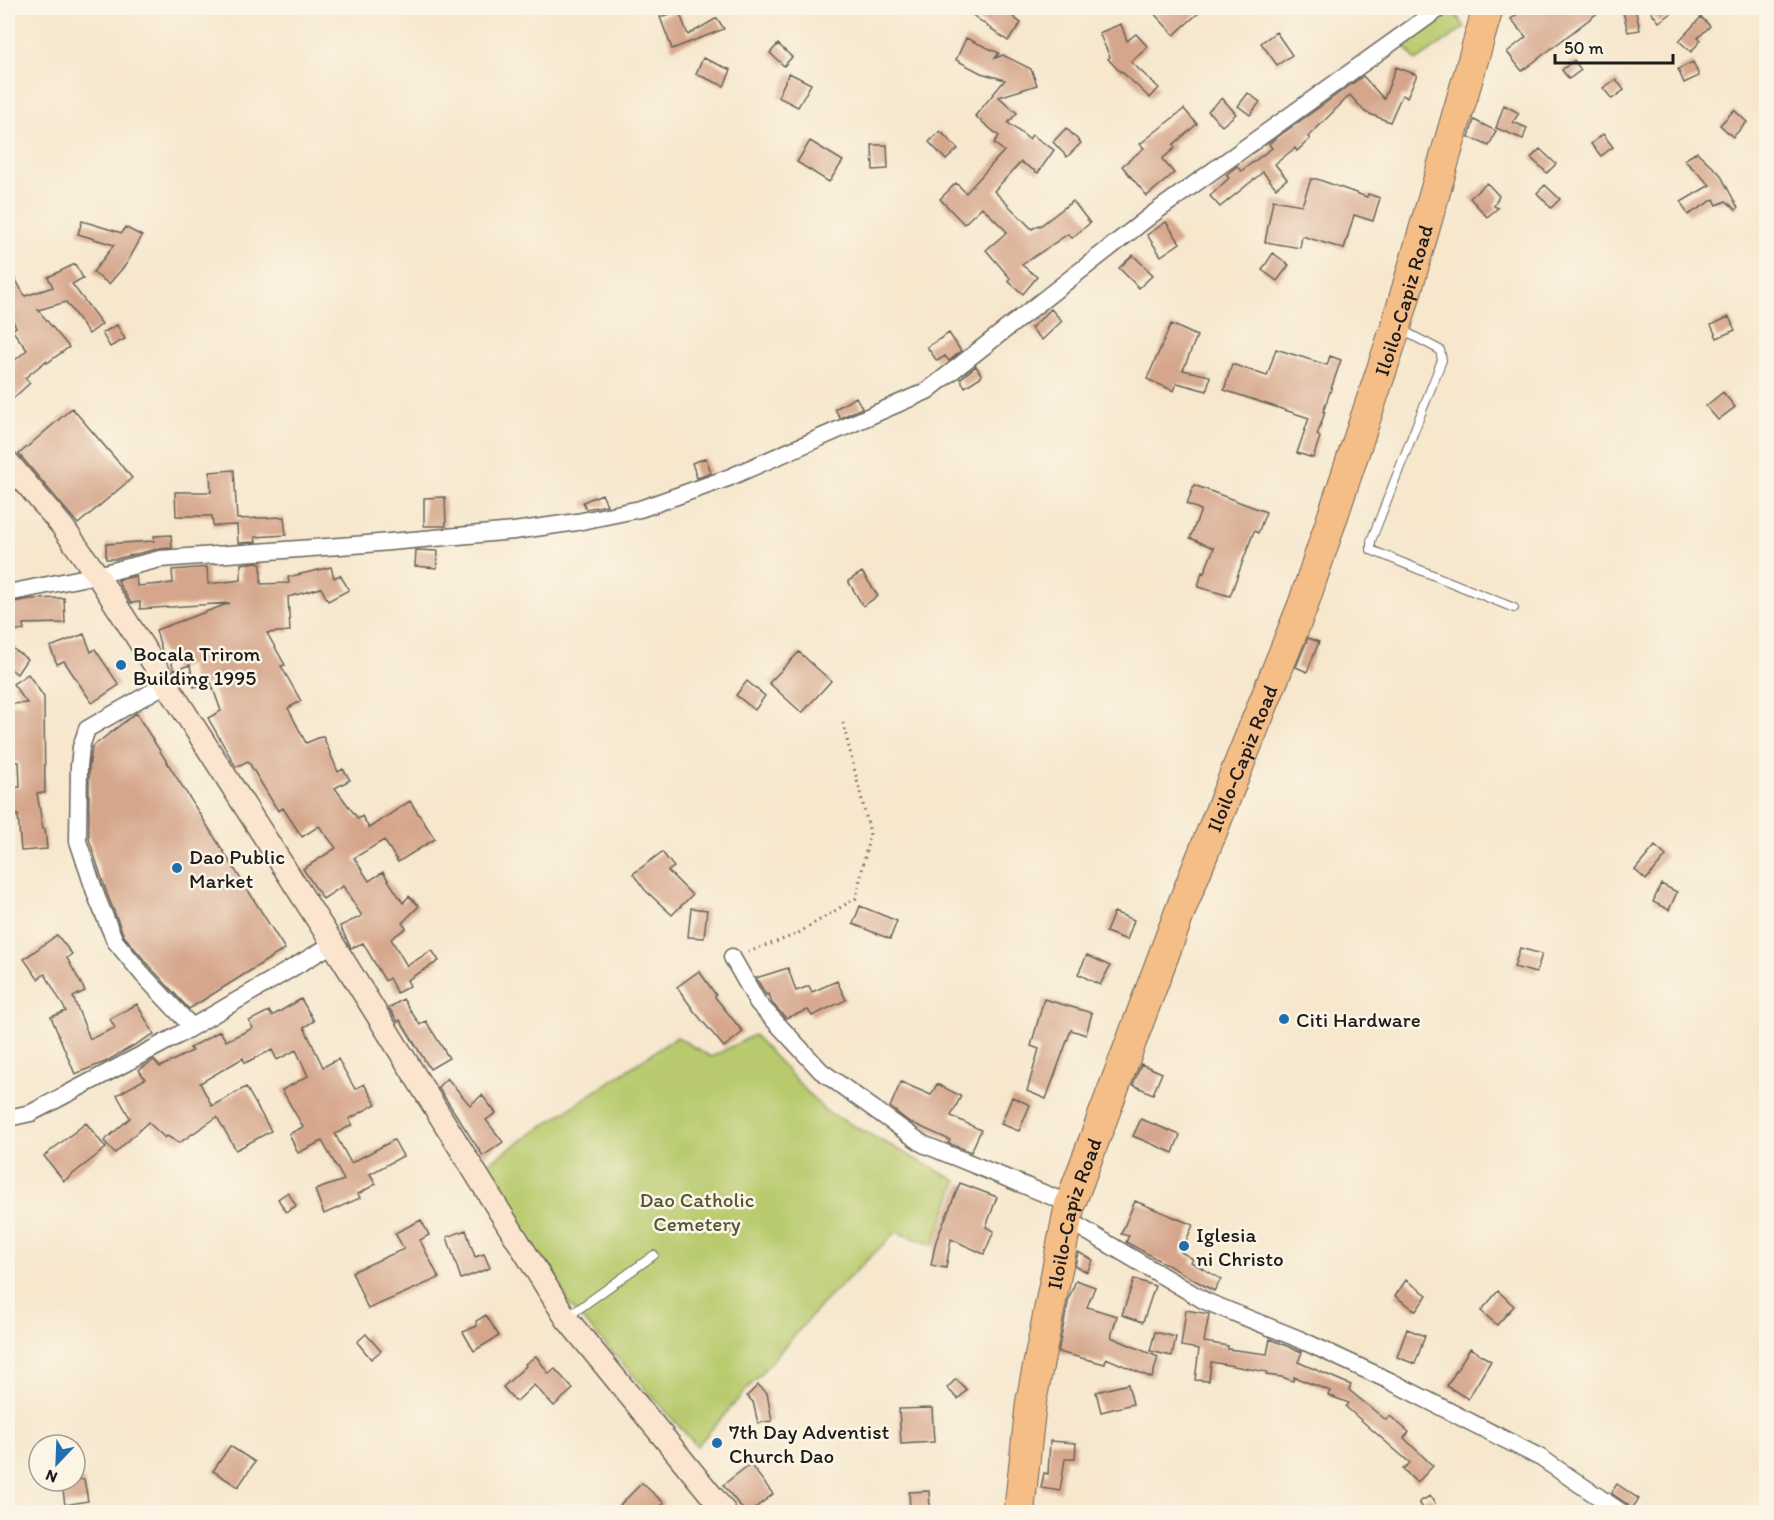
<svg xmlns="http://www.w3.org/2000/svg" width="1774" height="1520" viewBox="0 0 1774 1520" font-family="Itim,sans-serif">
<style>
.green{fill:#b8ca6d;stroke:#6a7344;stroke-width:1.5}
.building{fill:#d5a68b}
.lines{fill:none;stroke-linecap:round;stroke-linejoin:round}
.lane-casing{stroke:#68635a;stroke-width:10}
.street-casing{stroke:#68635a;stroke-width:19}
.secondary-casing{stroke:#68635a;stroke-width:25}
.highway-casing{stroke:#68635a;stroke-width:32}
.path{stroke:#68635a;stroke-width:3;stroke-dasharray:1.5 4.5;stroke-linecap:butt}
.lane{stroke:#fff;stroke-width:8}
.street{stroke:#fff;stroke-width:16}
.secondary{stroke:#fbe5cf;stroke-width:22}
.highway{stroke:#f6be87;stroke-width:30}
.poi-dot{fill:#1f6fb2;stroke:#fcf5e5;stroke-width:2}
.labels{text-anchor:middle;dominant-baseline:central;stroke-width:5;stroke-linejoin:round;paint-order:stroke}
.street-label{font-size:21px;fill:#1c1c1c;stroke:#fcf5e5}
.poi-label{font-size:21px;fill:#1c1c1c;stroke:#fcf5e5;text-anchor:start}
.park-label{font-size:21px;fill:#535938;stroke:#fcf5e5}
</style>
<rect width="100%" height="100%" fill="#fcf5e5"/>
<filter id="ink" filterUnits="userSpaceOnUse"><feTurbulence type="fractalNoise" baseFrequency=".0167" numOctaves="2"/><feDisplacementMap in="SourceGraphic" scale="12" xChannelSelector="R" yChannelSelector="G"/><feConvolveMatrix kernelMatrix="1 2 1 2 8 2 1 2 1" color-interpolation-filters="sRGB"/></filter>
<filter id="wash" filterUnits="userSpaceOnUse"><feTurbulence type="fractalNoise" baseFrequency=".008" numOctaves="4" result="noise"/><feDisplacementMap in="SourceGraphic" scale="24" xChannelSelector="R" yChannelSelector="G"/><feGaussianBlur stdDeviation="1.35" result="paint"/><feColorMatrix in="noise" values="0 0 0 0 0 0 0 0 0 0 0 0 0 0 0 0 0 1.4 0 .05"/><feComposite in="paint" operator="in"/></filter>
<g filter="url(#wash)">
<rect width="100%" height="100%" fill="#f6e7cd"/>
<path class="green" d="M1451,8l14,19 -49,34 -14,-19z
M754,1035l70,75 133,71 -24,64 -37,-13 -74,72 -125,142 -129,-143 -89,-134 198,-132 34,20z"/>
<g id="blocks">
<path class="building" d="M963,8h38l20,15 -13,18z
M1149,8h55l-30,27z
M1526,8h78l-82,63 -15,-19 19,-15 -15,-18z
M1622,8h13l5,22 -12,2z
M1648,8h31l-20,14z
M679,11l9,24 29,-17 7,11 -52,20 -12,-32z
M1701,17l9,9 -12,12 3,2 -10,12 -12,-11z
M1121,24l6,17 9,-7 12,13 -17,15 28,26 -9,10 -29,-27 -1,1 -12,-13 2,-2 -11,-24z
M1276,32l16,23 -15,10 -16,-22z
M966,38l33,15 -4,5 8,-3 28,14 6,16 -38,12 18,16 -9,10 21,16 3,-4 22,15 -16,23 -17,-11 -27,29 38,38 7,-4 1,1 33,-25 17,22 -18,15 -4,-4 -46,31 15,12 -14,17 -15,-13 2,-3 -24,-28 21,-18 -25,-25 -18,17 -24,-25 16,-16 10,10 38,-42 -10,-8 5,-7 -24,-20 30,-36 -24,-7 -25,-13z
M778,44l14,13 -8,9 -14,-13z
M703,58l28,12 -7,16 -28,-12z
M1574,60l7,10 -12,9 -7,-9z
M1693,62l6,14 -15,7 -6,-14z
M1396,67l21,8 -10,22 -5,-2 -12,27 -25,-10 -15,-17 -42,42 2,2 -13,12 -2,-3 -20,16 12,15 -11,9 -13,-16 -43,35 -10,-11 19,-18 -3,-3 11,-9 4,5 31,-23 -3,-4 3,-3 91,-65 21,23z
M789,73l22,11 -13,23 -20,-10z
M1616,79l8,11 -12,9 -9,-11z
M1248,93l12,9 -10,13 -12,-9z
M1222,98l14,16 -14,12 -14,-15z
M1504,105l15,8 -6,9 14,6 -4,11 -27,-11z
M1184,109l13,15 -24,21 2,3 -13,11 12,14 -27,23 -25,-30 22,-18 -4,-4z
M1734,110l13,12 -14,15 -13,-12z
M1474,120l22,11 -7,15 -20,-9z
M1066,128l15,15 -14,14 -14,-15z
M940,131l18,18 -12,11 -17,-18z
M1603,134l10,13 -12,9 -10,-12z
M810,141l33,20 -14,21 -32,-20z
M872,145h15l1,24 -15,1z
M1540,149l16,15 -9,9 -16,-15z
M1697,152l23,22 18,34 -2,2 -10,-9 -9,4 -3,-6 -26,16 -7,-13 29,-17 -26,-25z
M1311,179h6l50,18 1,-3 12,4 -7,23 -19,-6 -10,34 -42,-13 -2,12 -35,-6 8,-42 29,5z
M1487,183l12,13 -5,10 4,2 -11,9 -17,-19z
M1545,185l15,14 -9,9 -14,-15z
M82,221l40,12 3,-6 17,9 -15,27 -18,21 -16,-12 21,-27 -36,-11z
M1166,222l14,21 -19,13 -14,-21z
M1273,253l16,12 -12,16 -15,-11z
M1133,255l20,20 -14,13 -20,-20z
M75,264l8,14 -11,6 30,40 -13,10 -23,-32 -28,8 31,37 -22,16 -1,-2 -21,17 5,5 -22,20v-37l19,-16 -15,-20 4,-3 -8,-16v-45l17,30 28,-9 -5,-10z
M1051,309l11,12 -20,19 -11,-12z
M1729,317l6,13 -18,8 -6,-13z
M1171,324l26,12 -14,34 27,6 -3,15 -30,-8 -3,8 -27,-12z
M117,325l8,14 -15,8 -8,-14z
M949,333l12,18 -12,10 -4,-5 -8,5 -10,-14z
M1276,349l51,16 3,-9 11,4 -18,52h2l-8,23 3,2 -7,21 -16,-5 12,-35 -85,-28 8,-26 35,12z
M976,366l6,10 -17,11 -5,-8z
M1723,392l12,15 -17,13 -12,-14z
M856,397l6,11 -22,10 -5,-9z
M72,408l60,70 -54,46 -59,-70z
M706,458l5,15 -14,5 -5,-15z
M234,470l3,49 47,-2 2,18 -31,2 1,5 -18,1 -1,-18 -24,1 -1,-10h-36l-1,-24h36l-1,-20z
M1194,485l72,27 -8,21 -4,-2 -24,65 -32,-9 4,-15 2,1 10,-25 -24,-10 11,-28 -14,-6z
M602,494l5,11 -21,4 -3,-7z
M445,497l1,29h-22v-28z
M171,535l1,13 -15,1 -41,10h-10v-15l48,-3v-5z
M416,550l22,1 -1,17 -22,-2z
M257,562l4,2v20l28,-1 -1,-6 43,-10 3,11 6,-3 9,15 -21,11 -7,-13 -33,9 2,34 -23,2 18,32 -4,1 20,35 -13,7 18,35 17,-7 15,36 5,-3 7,11 -15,8 23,31 4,-3 7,12 41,-27 25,38 -37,23 -14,-22 -30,18 15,23 14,-9 20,31 6,-7 10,10 -17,17 4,5 -15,11 16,27 25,-16 7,11 -32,19 3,6 -13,7 -8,-15 -4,3 -22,-38 -12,5 -11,-22 22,-10 -19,-30 -20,13 -20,-30 33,-21 -17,-22 -17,11 -19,-29 -5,3 -30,-50 -12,6 -28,-49 13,-7 -10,-28 -17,4 -4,-22 -16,5 -5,-16 -5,1 -2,-4 -6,-21 74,-27 -90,6v-7l-9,1 -12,-19 -1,-4 18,-4 1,10 36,-3 -1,-13 35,-3 1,17 33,-4v-16z
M862,572l16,24 -15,10 -15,-25z
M64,598l1,25 -42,1 1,6 -16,1v-28l23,-4z
M84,634l7,18 4,-3 24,36 -27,18 -28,-42 -7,3 -7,-17z
M1308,638l11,4 -12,30 -11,-5z
M8,645l19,14 -10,15 -9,-7z
M799,652l32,29 -29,32 -33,-30z
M28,674l16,23 1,96h-8l6,36h2l2,20 -26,2 -3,-36 -10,2v-14l3,-1 -2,-14 11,-1 -1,-25h-11v-14h1l-1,-44 19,-1 -14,-19z
M747,681l18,15 -10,14 -19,-15z
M136,713l149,236 -96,60 -38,-41 -27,-32 -17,-42 -18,-55v-72l3,-20z
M1655,846l11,10 -20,24 -11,-10z
M662,852l12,15 -6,4 24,24 -20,20 -27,-25 -12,-16z
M1661,884l16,8 -8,18 -16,-8z
M860,906l37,15 -7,18 -37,-15z
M691,908l16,2 -3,28 -16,-1z
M1114,912l20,8 -7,20 -21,-8z
M57,935l15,19 -5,4 18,33 -12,6 17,42 25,-11 -5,-9 27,-15 17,30 -49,28 -30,12 -24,-57 15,-6 -21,-37 -7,5 -14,-20z
M1520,948l22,6 -6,19 -22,-6z
M1087,955l23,11 -10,19 -22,-11z
M788,968l8,23 13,-5 3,6 25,-11 9,19 -34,16 -4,-6 -22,8 -14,-15 -3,-9 -3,1 -10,-17z
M699,971l17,24 -1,2 28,35 -19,15 -30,-36 -17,-24z
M301,999l13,22 -10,6 19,40 15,-8 17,30 9,-5 12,20 -27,15 3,6 -17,9 16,29 43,-23 9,16 -33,18 6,10 -18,10 2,4 -36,16 -9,-24 29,-10 -22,-39 -24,12 -9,-19 14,-7 -21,-37 26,-14 -12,-26 -19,10 -5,-10 -27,13 -2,-5 -43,25 12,23 34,-19 25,44 -35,19 -19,-33 -38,26 -12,-7 -2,2 -17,-16 -33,31 -11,-12 26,-23 -13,-23 28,-16 -6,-9 15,-10 6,7 32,-16 -2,-3 30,-17 6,10 27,-13 -4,-7 20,-10 3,5z
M403,999l17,26 6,-4 23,37 -19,11 -30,-49 -2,2 -9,-14z
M1044,999l48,14 -6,22 -15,-5 -25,69 -19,-8 12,-42 -8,-3z
M1141,1064l21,9 -9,21 -20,-9z
M447,1078l23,27 12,-10 14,18 -10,7 17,22 -20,14 -45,-69z
M901,1082l30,13 6,-11 24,12 -10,20 30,14 -10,22 -23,-9 2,-3 -42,-19 -18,-14z
M1012,1097l18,8 -11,26 -18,-7z
M1141,1119l39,16 -7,18 -40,-17z
M86,1123l20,25 -42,33 -20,-25z
M960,1183l37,14 -11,30 8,4 -10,23 -33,-15 -5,29 -15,-3 5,-24z
M288,1192l8,14 -10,6 -8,-13z
M1135,1201l58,24 -12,27 12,7 -2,3 30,17 -7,12 -88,-49 3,-6 -8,-2z
M421,1220l8,15 -9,5 19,38 -71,31 -16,-37 52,-23 -9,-16z
M466,1230l9,27 9,-3 6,14 -29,11 -14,-42z
M1078,1252l15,8 -6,12 -12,-6z
M1134,1279l21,7 -12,36 -21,-7z
M1076,1280l19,7 -8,20 30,9 -6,21 47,20 -6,21 -46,-20 -1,6 -47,-12 11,-54z
M1406,1280l21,15 -11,16 -21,-15z
M1498,1291l16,15 -17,19 -16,-14z
M1186,1310l23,4 -5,28 24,4v3l39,5 3,-15 32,13 -4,10 53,23 -2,5 37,30 4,-4 19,16 -5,6 29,28 -16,17 -14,-14 7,-6 -64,-56 3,-4 -21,-8 2,-4 -36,-14 -1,4 -11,-4 -16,-2 1,-3 -56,-10 -2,19 -14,-1 4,-31 -18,-3z
M486,1315l13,21 -25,15 -11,-19 14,-6 -1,-5z
M1407,1329l18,7 -10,28 -18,-7z
M1155,1332l21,5 -4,19 -22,-5z
M366,1334l15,17 -10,8 -14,-17z
M1470,1348l21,13 -23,38 -21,-13z
M536,1356l13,18 6,-5 18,20 -19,17 -20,-21 -18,17 -13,-15 23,-21 -1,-2z
M956,1379l11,11 -9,9 -11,-11z
M1128,1384l5,20 -32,8 -5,-20z
M758,1385l9,8 5,28 -14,2 -5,-21 -6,-6z
M932,1408l2,34 -33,2 -2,-35z
M1050,1441l26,2 -1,16h-10l-5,32 -19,-3 3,-15 4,1z
M230,1446l25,16 -17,25 -25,-16z
M750,1464l23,30 -23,18h-5l-22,-27z
M84,1479l4,22 -23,4 -3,-22z
M642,1483l22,20 -9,9h-42z
M1617,1484l22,15 -8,11 -4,-6 -16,-11z
M929,1491l1,17 -20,1 -1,-17z
M1430,1496l10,16h-15l-6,-10z"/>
</g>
</g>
<g filter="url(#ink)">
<use href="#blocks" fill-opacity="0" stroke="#68635a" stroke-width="1.5"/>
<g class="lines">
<g class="lane-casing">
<path id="lane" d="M1402,330l38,20 2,10 -71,181v9l143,58
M566,1318l88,-63"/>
</g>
<g class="street-casing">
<path id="street" d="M8,593l89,-18 63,-16 207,-15 147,-13 63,-9 63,-13 88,-31 199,-87 227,-178 286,-205
M166,684l-79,45 -6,18 -2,19 -1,75 19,57 18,43 28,34 49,52
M732,957l26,46 63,68 102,73 147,60
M8,1118l23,-5 144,-76 158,-93
M1066,1219l139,82 94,38 91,42 151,77 80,54"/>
</g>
<g class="secondary-casing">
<path id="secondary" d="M8,462l54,64 35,49 236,369 233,374 159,194"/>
</g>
<g class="highway-casing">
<g id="highway">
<path id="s1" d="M1019,1512l12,-110 39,-198 114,-303 119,-296 93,-278 92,-319"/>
</g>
</g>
<path class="path" d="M748,952l47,-17 61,-37 14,-65 -27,-110"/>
<use href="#lane" class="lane"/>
<use href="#street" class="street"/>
<use href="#secondary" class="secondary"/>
<use href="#highway" class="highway"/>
</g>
</g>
<g class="poi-dot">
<circle cx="121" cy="665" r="6"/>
<circle cx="177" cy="868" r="6"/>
<circle cx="1284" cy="1019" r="6"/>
<circle cx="1184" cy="1246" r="6"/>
<circle cx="717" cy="1443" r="6"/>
</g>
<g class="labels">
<g class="street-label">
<text stroke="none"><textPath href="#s1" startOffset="1276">Iloilo-Capiz Road</textPath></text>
<text stroke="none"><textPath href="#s1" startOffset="790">Iloilo-Capiz Road</textPath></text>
<text stroke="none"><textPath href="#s1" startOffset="304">Iloilo-Capiz Road</textPath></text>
</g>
<g class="poi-label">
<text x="133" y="653">Bocala Trirom<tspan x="133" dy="24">Building 1995</tspan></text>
<text x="189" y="856">Dao Public<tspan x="189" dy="24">Market</tspan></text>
<text x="1296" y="1019">Citi Hardware</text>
<text x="1196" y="1234">Iglesia<tspan x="1196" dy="24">ni Christo</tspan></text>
<text x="729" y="1431">7th Day Adventist<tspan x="729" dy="24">Church Dao</tspan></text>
</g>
<g class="park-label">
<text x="697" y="1199">Dao Catholic<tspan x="697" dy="24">Cemetery</tspan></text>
</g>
</g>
<rect width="1774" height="1520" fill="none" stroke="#fcf5e5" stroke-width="30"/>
<g transform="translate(57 1463) rotate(203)"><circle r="28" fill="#fcf5e5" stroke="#a29e95" stroke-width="1.5"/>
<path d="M0-4.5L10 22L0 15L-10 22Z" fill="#1f6fb2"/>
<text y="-9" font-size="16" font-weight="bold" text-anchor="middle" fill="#1c1c1c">N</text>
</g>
<path d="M1555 54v9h118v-9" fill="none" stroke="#1c1c1c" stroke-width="3"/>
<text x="1564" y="54" font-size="18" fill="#1c1c1c" stroke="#fcf5e5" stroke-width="4.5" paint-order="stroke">50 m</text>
</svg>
